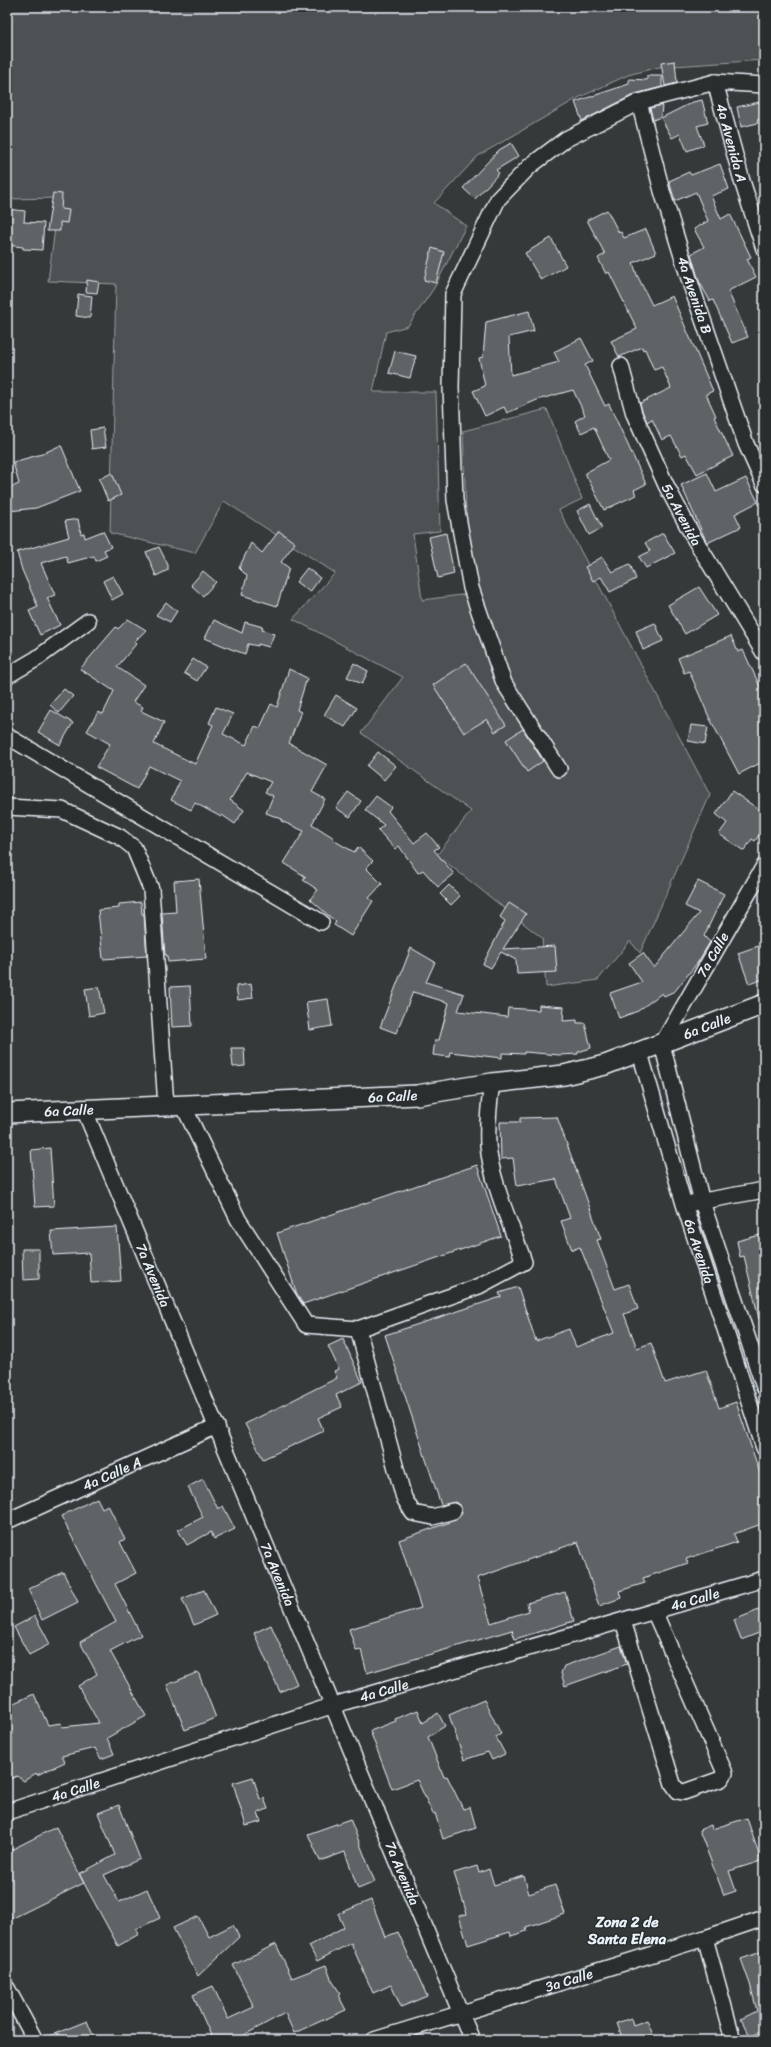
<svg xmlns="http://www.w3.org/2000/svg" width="771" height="2047" viewBox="0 0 771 2047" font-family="Sriracha,sans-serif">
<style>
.green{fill:#4d5152;stroke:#9aa1a5}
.building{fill:#5f6365;stroke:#e8f1f8}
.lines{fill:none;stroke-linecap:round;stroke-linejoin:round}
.minor-casing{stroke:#e8f1f8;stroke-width:18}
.major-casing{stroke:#e8f1f8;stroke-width:22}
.minor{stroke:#2a2d2e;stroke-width:15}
.major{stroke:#2a2d2e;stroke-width:19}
.labels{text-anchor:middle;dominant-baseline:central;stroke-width:3;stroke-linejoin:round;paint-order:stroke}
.street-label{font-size:14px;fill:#e8f1f8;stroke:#2a2d2e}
.neighbourhood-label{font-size:15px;font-weight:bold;fill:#e8f1f8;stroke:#2a2d2e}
</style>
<rect width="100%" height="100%" fill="#35393a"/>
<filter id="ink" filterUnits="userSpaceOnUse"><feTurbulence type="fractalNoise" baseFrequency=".025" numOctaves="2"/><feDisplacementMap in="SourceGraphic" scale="8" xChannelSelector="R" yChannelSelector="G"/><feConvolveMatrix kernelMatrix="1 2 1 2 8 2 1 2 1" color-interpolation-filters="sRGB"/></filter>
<g filter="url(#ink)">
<path class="green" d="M7,7h757v53l-105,7 -31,8 -50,23 -100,58 -44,47 32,23 -32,62 -26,38 -22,6 -13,60h63l4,139 -27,3 9,66 47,-6 -6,-163 84,-22 35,90 -23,11 151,285 -70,158 -10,-12 -32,39 -52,7 -4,-49 -105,-83 34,-44 -110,-78 42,-56 -110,-58 42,-46 -111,-72 -29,52 -85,-20 6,-249 -68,-3 11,-83 -52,1z"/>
<path class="building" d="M675,61l2,22 -12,3 -4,-23z
M647,76h15v11l-27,7 -53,27 -7,-19 54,-18v-5l18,1z
M702,100l6,23 -11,3 7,19 -17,6 -7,-17 -8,4 -11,-20 32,-16z
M764,101v18l-7,1 1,3 -17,4 -4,-20z
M662,105l-1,12 -8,3 -3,-12z
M511,143l8,13 -23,14 3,3 -24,26 -12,-11 36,-38z
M720,164l9,25 -18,7 10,23 9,-5 21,43 -4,2 9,18 -28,14 20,46 -16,6 -19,-43 -3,1 -11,-20 -8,-27 13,-7 -10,-18 14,-8 -12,-29 -21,9 -6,-20 20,-9 2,3z
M53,193l9,1 -1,15 8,1 -2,13 -7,-1v9h-13z
M7,209l18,2 -1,11 20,1 -2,27 -19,-1v-2l-16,-2z
M607,210l12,23 2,-1 3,6 22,-9 10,24 -23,10 4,12 15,30 20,-9 41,95 -7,3 10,22 -2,1 19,39 -36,18 -11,-20 -4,2 -11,-20 -9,4 -10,-21 -5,3 -5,-11 -2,-8 31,-15 -9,-21 -8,3 -9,-21 -2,1 -1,-3 -23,10 -8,-16 26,-12 -28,-57 -3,2 -8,-16 7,-4 -18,-34z
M551,238l15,28 -25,14 -16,-27z
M432,248l12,4 -8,31 -12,-3z
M87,280l12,2 -2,11 -11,-1z
M78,294l14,2 -2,22 -14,-2z
M529,311l5,20 -25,6 2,38 48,-13 -5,-10 27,-14 12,23 -8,4 20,41 4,-2 37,80 -12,6 2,5 -32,15 -19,-37 24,-13 -15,-33 -13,6 -6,-12 10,-6 -12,-25 -36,10 -30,13 -3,-6 -19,9 -12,-25 12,-5 -6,-28 4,-1 3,-35z
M395,351l21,5 -6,22 -21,-5z
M103,428l3,19 -14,2 -2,-19z
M61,445l19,46 -44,17 -27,3 -2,-22 12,-5 -6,-22 29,-8z
M112,473l9,22 -13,6 -9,-22z
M707,473l9,19 30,-14 12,24 -23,12 6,13 -34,16 -26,-58z
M590,504l12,24 -13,7 -12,-24z
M78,519l3,15 3,-1 1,5 18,-7 8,16 -7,3 3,6 -11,5 -2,-5 -26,7 -2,-7 -25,7 14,32 -8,3 13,27 -20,10 -11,-24 9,-4 -16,-37 -5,-18 52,-15 -4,-16z
M279,531l16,12 -14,19 8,6 -12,38 -35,-11 5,-19 -8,-8 12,-25 11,10z
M446,533l8,41 -16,4 -9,-41z
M663,533l12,20 -29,15 -7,-11 11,-6 -5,-8z
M159,547l9,18v5l-12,6 -10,-24z
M602,557l10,15 18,-8 6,15 -26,13 -9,-15 -8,4 -8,-14z
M307,568l13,10 -10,14 -14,-10z
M203,571l13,11 -13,14 -12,-11z
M113,576l10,18 -11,6 -9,-19z
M699,587l18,28 -32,19 -17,-29z
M166,602l11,9 -7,11 -14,-7z
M128,619l18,11 -12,12 2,2 -19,23 27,18 -11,17 10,5 -2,4 23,11 -10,22 41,20 18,-39 -4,-2 7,-16 17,7 -10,20 23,11 9,-19 5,2 11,-24 6,3 12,-38 18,9 -10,32 4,2 -12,31 38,22 -15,27 13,7 -13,25 22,14 -1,2 21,12 4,-5 15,14 -7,7 16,16 -13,14 4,3 -22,35 -17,-11 2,-3 -26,-23 8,-9 -15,-10 3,-3 -22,-14 20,-32 -23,-10 1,-2 -16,-6 7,-17 -8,-4 6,-10 -24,-10 -17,28 14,10 -9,14 -13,-9 -1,2 -26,-14 -4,7 -20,-10 9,-19 -31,-15 -12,23 -41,-22 14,-23 -23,-13 11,-19 5,2 11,-23 -34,-22 36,-42 2,2z
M214,620l28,13 3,-11 18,5 -1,3 12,4 -5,13 -11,-3v2l-10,-2 -3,10 -14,-5 -26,-11z
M655,623l8,18 -20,9 -7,-19z
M731,636l7,16 5,-2 21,45v66l-25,13 -30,-57 -20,-46 -5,2 -6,-15z
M193,659l13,8 -9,14 -13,-8z
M354,663l14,8 -6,13 -15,-7z
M466,663l40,62 -11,7 -8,-13 -23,14 -31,-48z
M64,689l9,7 -14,17 -9,-8z
M336,695l21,13 -12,19 -21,-12z
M51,710l22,13 -13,22 -22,-13z
M691,725l17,2 -3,17 -17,-3z
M523,729l20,32 -16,11 -21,-32z
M378,752l18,14 -12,14 -17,-14z
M732,791l32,22v15l-9,13 -3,-2 -8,12 -25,-17 8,-11 -11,-9z
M348,792l13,9 -11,16 -14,-9z
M376,796l15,11 -3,4 26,32 13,-10 12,14 -5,3 20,24 -16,13 -15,-17 -5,3 -19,-27 -4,3 -17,-19 6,-5 -19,-15z
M199,879l7,80 -38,3 -1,-7h-2l-3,-42 14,-1 -2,-31z
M698,881l26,13 -20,42 6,6 -12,20 -23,29 -11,5 -2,-3 -24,18 -19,7 -9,-25 32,-11 -13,-19 14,-10 11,15 45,-55 -14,-7z
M449,885l11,11 -9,9 -11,-11z
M141,902l1,12h2l3,42 -44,3 -5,-49 21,-2v-4z
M509,903l17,11 -23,35 52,-3 2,26 -40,2 -1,-14 -15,-8 -10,16 -8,-4 22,-43 -5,-4z
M764,944v35l-15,5 -11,-31z
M411,948l24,14 -9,20 38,12 -6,17 49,6 1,-9 31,2v-5l25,2 -1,14 14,-1v3h8l6,25 -13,4v2l-18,1 -36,-3v2l-22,-1v5l-52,-6 -1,5 -16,-2 2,-15h4l10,-37 -36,-11 -17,41 -16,-6z
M251,984l2,14 -15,2 -2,-14z
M190,986l2,40 -20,1 -2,-40z
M99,987l5,26 -15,3 -4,-27z
M328,999l4,27 -22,4 -4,-28z
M231,1048h13l1,18 -12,1z
M557,1117l33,91 11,31 -4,1 18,49 14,-5 9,25 -14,5 13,34 14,-5 14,40 41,-13 13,38 17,-6 28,83v38l-30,11 3,8 -51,17 2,4 -45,15 2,5 -26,8 2,7 -22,8 -21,-64 -101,36 14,45 38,-12 -2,-8 38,-11 9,29 -59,18 -3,-9 -145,43 -6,-23 -5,1 -7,-22 72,-21 -22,-68 57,-20 6,-7 -3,-8 -4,-3 -14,3 -56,-170 116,-38 -2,-4 19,-6 18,54 33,-12 7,18 38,-14 -34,-86 -8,3 -11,-29 9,-3 -14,-39 -39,7 -4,-28 -12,1 -1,-37h20v-4z
M50,1148l4,58 -19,1 -4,-57z
M477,1165l24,71 -198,68 -6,-9 -20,-62z
M117,1227l4,54 -30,2 -2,-30 -36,2 -2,-24z
M764,1234v84l-5,1 -15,-63 -4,1 -3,-16z
M22,1249h17v30l-16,1z
M343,1339l19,43 -26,13 6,12 -24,11 6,13 -61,28 -18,-35 92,-46 -3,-7 5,-2 -11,-23z
M203,1479l15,30 5,-3 12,23 -21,10 -3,-7 -24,13 -9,-15 25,-13 -15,-30z
M97,1498l5,10 6,-3 17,34 -5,3 16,31 -21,11 26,51 -31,16 36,65 -39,22 7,16 -13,5 -6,-11 -33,8 3,6 -28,13 -1,-2 -12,8 -7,-5 -10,4v-74l27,-12 14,31 13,-2 1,4 37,-4 -21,-37 19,-12 -17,-32 36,-20 -55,-106z
M63,1572l15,30 -36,18 -14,-31z
M204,1590l12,25 -22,10 -12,-26z
M764,1608v23l-23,9 -7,-20z
M35,1616l15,28 -21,11 -15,-28z
M271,1625l26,59 -17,8 -26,-59z
M621,1646l6,18 -62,22 -4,-13 3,-7z
M198,1672l18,46 -31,12 -18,-45z
M484,1700l17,34 -5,3 9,17 -13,6 -4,-8 -24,8 -15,-45z
M418,1710l5,13 15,-10 7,13 -17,11 16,40 3,-1 16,33 7,-2 6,21 -33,11 -8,-26 -2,1 -16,-34 -25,9 -22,-58 26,-10 -1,-2z
M253,1777l7,22 4,-1 4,11 -10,4 3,9 -15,4 -13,-43z
M119,1805l21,54 -36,16 15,27 28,-13 13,29 -24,11 3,5 -21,12 -39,-72 36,-19 -17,-42z
M747,1818l14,43 -32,10 7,20 -12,4 -25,-65 12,-5 1,4z
M350,1819l25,63 -17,7 -13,-37 -25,9 -12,-27z
M56,1827l28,56 -77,38v-69z
M477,1866l2,7 10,-4 5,16 30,-9 5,18 26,-9 10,29 -39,13 1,4 -16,5 -1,-4 -42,13 -9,-29 8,-2 -13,-41z
M371,1900l14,37 13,-5 29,64 -26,11 -10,-22 -18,8 -22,-50 -34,18 -8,-15 35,-19 -6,-13z
M198,1916l11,21 24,-12 6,12 -41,39 -25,-48z
M276,1944l16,34 34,-13 5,14 9,14 -2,2 8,15 -52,23 -9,-20 -50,27h-22l-20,-45 20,-9 15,33 26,-12 -21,-42z
M764,1951v79l-14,7 -9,-18 16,-8 -7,-27 -9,-25z
M631,2018l2,7 14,-5 6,15 -14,5h-16l-6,-17z
M87,2021l8,19h-51v-2z"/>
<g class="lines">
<g class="minor-casing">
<g id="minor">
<path id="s1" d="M715,82l27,99 22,68"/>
<path id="s2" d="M639,102l23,89 29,94 55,159 18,40"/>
<path id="s3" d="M621,366l13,48 32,71 28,53 70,115"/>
<path d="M7,676l29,-17 52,-38"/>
<path d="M7,736l314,186"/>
<path d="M559,769l-55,-86 -33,-95 -16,-88 -4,-113 2,-93 45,-95 32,-33 36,-27 73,-37 76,-20 49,3"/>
<path d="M7,807l55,3 58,27 14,11 17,41 15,217"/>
<path d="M764,866l-102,178 40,158 62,185"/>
<path id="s4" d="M640,1053l44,151 80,244"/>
<path d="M183,1105l55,114 68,106 52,4 121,-43 45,-24c-12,-35 -33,-80 -36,-117 -1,-21 1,-42 4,-62"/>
<path id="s5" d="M84,1109l388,931"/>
<path d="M692,1203l72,-13"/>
<path d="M358,1329l46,169 9,15 20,4 20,-6"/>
<path id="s6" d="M7,1521l210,-95"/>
<path d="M623,1621l50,163 5,7 6,1 37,-13 4,-6 -71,-162"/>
<path id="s7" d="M7,1812l327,-107 430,-126"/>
<path d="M705,1938l28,102"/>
<path d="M7,1988l28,52"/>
<path id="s8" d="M374,2040l331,-102 59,-20"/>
</g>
</g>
<g class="major-casing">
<g id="major">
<path id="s9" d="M7,1113l410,-18 75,-12 72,-8 41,-10 159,-61"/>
</g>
</g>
<use href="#minor" class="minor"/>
<use href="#major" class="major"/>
</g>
</g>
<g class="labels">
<g class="street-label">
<text stroke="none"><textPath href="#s1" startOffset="63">4a Avenida A</textPath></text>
<text stroke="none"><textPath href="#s2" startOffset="201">4a Avenida B</textPath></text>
<text stroke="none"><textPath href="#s3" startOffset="161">5a Avenida</textPath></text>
<text transform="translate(713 955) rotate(-60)">7a Calle</text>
<text stroke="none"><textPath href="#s9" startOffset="710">6a Calle</textPath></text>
<text stroke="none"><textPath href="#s9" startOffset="386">6a Calle</textPath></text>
<text stroke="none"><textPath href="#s9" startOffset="62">6a Calle</textPath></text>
<text stroke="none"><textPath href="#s4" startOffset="207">6a Avenida</textPath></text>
<text stroke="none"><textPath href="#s5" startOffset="180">7a Avenida</textPath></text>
<text stroke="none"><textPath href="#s6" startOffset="115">4a Calle A</textPath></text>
<text stroke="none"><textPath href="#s5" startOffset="504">7a Avenida</textPath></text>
<text stroke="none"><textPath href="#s7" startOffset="720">4a Calle</textPath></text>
<text stroke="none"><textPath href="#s7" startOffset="396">4a Calle</textPath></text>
<text stroke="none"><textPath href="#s7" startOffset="72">4a Calle</textPath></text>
<text stroke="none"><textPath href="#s5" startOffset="828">7a Avenida</textPath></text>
<text stroke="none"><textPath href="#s8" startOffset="204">3a Calle</textPath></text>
</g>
<g class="neighbourhood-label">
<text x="627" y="1922">Zona 2 de<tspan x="627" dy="17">Santa Elena</tspan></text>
</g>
</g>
<rect width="771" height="2047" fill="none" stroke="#2a2d2e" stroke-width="24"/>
<rect x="12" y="12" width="747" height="2023" fill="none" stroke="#e8f1f8" stroke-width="1.5" filter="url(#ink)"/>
</svg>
